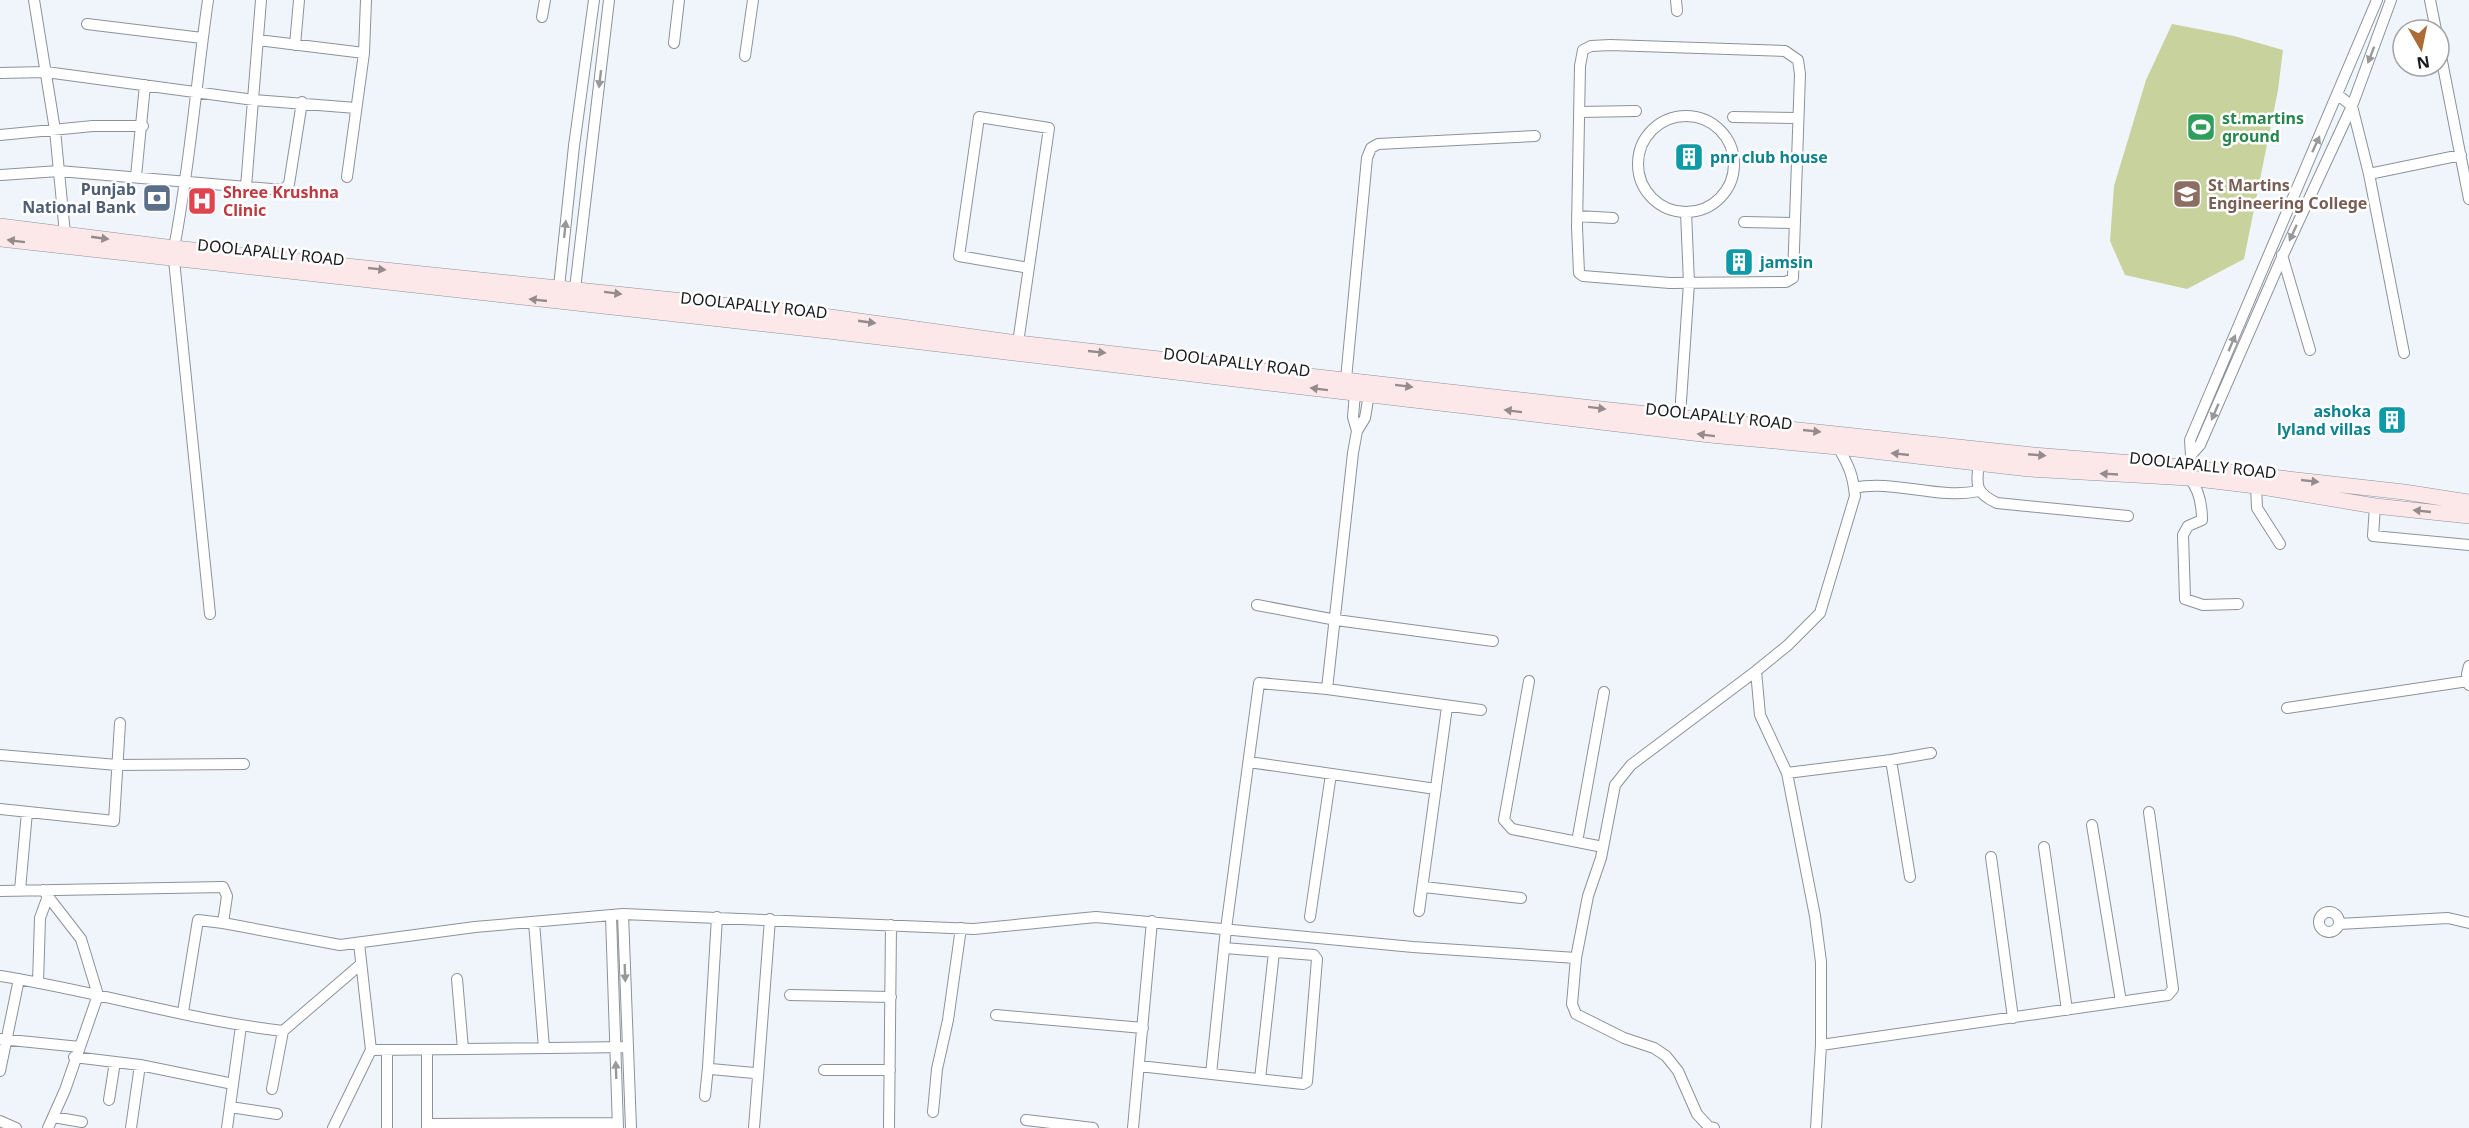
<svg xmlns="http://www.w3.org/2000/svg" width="2469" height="1128" viewBox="0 0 2469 1128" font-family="'Noto Sans',sans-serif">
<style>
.green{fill:#c8d29d}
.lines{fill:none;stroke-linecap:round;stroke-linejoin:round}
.street-casing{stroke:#8d9299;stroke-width:12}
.secondary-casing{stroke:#8d9299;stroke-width:16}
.street{stroke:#fff;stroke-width:10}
.secondary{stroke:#fce8e8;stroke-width:15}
.oneway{fill:#979899}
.oneway2{fill:#958b8c}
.labels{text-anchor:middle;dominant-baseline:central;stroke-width:5;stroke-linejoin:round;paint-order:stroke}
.leisure-label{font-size:16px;font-weight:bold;fill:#27864d;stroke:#fff;text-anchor:start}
.culture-label{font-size:16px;font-weight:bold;fill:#0d838f;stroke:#fff;text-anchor:start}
.education-label{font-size:16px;font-weight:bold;fill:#785e54;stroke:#fff;text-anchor:start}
.service-label{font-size:16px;font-weight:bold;fill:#4e5e75;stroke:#fff;text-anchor:end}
.health-label{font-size:16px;font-weight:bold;fill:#be3a42;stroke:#fff;text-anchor:start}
.street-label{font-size:16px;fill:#17191c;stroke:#fff}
</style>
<rect width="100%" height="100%" fill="#f0f5fc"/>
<path class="green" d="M2172,24l62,12 49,14 -5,40 -34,169 -57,30 -62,-14 -15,-34 4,-55 32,-106z"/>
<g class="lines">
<g class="street-casing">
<path id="street" d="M34,0l21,130 10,104
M1676,0l1,11
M2430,0l6,30
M542,17l3,-17
M87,24l115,14
M258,40l106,13
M674,43l5,-43
M295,45l4,-45
M1610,45l175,6 13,9 2,14 -7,204 -7,4 -116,1 -87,-7 -4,-3 -2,-46 3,-161 3,-16 8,-4z
M2439,46l30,153
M745,56l8,-56
M0,73l46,-1 208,28 102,8
M2338,95l14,11 17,68 35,179
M1579,112l57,-1
M1638 164a48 48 0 1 1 96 0a48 48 0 1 1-96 0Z
M1733,117l65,1
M0,135l93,-9h50
M2369,174l92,-19
M1,175l58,-4 224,19 6,-6 13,-82
M136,176l9,-91
M347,177l17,-124 2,-53
M246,187l15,-187
M1577,216l36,2
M1744,222l51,1
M174,248c16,-82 22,-165 34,-248
M2282,255l28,95
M174,260l36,354
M559,287l15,-141 20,-146
M575,289l34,-289
M1018,343l31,-215 -70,-11 -20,139 70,12
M1346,379l21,-221 4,-10 7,-4 157,-8
M1355,393l-2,24 4,14
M1680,416l9,-133 -3,-71
M2191,455l9,-10 83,-190 69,-149 39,-106
M1979,463c-3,22 -4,30 18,40l131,13
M2256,486l1,22 23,36
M1854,488c39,-9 85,12 125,3
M2375,506l-2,30 96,9
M2238,604l-35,1 -18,-6 -2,-64 5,-9 14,-6c0,-15 -3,-31 -13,-42l2,-23 -1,-15 187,-440
M1257,605l79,15 157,21
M2469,666l-2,8 2,11
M1756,671l4,44 27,58 28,143 6,46v83l-5,83
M1529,681l-25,139 8,9 91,18
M1327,689l26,-236 4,-22 8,-13 4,-24
M2287,708l181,-27
M0,755l117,10 127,-1
M1891,760l19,117
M1249,762l187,27
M1787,773l104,-13 40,-7
M0,809l114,12 6,-98
M2092,825l29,177
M1577,842l27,-150
M2044,847l23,163
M1991,857l22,161
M1424,887l97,11
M20,890l7,-78
M43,890l38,49 17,56 -33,95 -17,38
M0,891l223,-4 4,9 -4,27 117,22 135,-18 148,-13 351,15 122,-12 317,30 163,11
M1419,911l28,-204
M2319 922a10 10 0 1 1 20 0a10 10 0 1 1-20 0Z
M623,914l8,214
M611,916l7,212
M717,917l-9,150 3,2 43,4 4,4 -4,51
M1310,917l21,-143
M534,922l10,126
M2339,924l109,-6 21,5
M0,976c95,15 188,44 283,55l78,-67
M457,979l6,70
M38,983l2,-65 8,-22
M790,995l101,2
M183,1012l15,-92 25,3
M996,1015l147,13
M0,1039l80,8
M1821,1045l347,-50 5,-6 -24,-177
M371,1050l257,-3
M74,1057l66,8 93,19
M1139,1066l164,18 4,-2 10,-123 -3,-4 -90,-7
M824,1070h66
M0,1071l19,-92
M1211,1074l15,-145 33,-246 68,6 154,21
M758,1077l12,-158
M1260,1079l14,-127
M272,1089l11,-58
M705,1096l3,-29
M109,1100l6,-38
M230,1107l47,7
M933,1112l4,-43 11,-49 13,-92
M53,1117l29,5
M1026,1120l67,8
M0,1121l16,7
M427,1124l191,-1
M131,1128l9,-63
M227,1128l14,-102
M333,1128l38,-78 -12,-107
M387,1128v-77
M427,1128v-78
M889,1128l2,-203
M1133,1128l19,-207
M1714,1128l-5,-1 -12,-13 -19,-43 -12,-15 -12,-8 -30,-10 -48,-24 -4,-10 4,-46 12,-62 13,-38 14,-73 16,-20 125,-94 32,-26 32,-32 35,-117c-2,-21 -6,-30 -17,-49"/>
</g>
<g class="secondary-casing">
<path id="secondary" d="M0,226l174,22 635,66 209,29 592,67 423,45 150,12
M0,239l828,92 882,104 128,12 191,22 160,9 67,8 119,20 94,10
M2209,470l195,22 65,10"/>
</g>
<use href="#street" class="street"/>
<use href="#secondary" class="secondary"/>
</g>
<defs><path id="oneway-solid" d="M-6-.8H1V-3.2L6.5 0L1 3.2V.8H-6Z" transform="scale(1.5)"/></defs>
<g class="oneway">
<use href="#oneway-solid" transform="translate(2371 55) rotate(111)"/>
<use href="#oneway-solid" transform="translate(600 79) rotate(97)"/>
<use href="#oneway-solid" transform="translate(2316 144) rotate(-65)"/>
<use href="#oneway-solid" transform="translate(565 229) rotate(-84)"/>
<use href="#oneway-solid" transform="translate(2293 233) rotate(115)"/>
<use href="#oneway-solid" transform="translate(2232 343) rotate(-67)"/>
<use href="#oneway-solid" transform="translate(2215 412) rotate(113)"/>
<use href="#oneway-solid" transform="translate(625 973) rotate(88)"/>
<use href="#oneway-solid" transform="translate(616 1070) rotate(-92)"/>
</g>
<g class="oneway2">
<use href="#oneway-solid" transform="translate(100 238) rotate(8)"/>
<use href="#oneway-solid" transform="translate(16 241) rotate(-173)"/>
<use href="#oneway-solid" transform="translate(377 269) rotate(6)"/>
<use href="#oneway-solid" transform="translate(613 293) rotate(7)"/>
<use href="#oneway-solid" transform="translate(538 300) rotate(-174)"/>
<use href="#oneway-solid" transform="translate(867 322) rotate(8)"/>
<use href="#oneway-solid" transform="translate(1097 352) rotate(6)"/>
<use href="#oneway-solid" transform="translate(1404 386) rotate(7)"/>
<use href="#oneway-solid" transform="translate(1319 389) rotate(-173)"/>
<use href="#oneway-solid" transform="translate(1597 408) rotate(7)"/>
<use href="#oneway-solid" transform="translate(1513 411) rotate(-173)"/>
<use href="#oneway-solid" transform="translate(1812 431) rotate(6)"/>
<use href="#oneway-solid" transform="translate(1706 435) rotate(-173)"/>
<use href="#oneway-solid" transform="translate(1900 454) rotate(-174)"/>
<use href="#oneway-solid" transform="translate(2037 455) rotate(5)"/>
<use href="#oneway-solid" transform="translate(2109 474) rotate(-177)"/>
<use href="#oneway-solid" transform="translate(2310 481) rotate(6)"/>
<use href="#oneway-solid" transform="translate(2422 511) rotate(-174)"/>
</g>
<defs>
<g id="stadium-square" transform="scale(1.5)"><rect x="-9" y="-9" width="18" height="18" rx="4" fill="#2e9e5b" stroke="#fff"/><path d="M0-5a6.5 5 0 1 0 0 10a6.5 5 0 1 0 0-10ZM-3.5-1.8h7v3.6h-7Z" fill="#fff"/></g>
<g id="building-square" transform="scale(1.5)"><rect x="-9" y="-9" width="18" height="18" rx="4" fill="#0f9aa8" stroke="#fff"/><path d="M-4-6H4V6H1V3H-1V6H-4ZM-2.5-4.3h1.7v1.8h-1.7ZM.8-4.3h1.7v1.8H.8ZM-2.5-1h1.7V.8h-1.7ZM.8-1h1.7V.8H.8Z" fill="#fff"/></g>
<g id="university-square" transform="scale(1.5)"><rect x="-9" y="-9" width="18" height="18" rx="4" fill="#8d6e63" stroke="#fff"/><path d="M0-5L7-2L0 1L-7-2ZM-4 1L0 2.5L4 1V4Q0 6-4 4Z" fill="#fff"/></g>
<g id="bank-square" transform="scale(1.5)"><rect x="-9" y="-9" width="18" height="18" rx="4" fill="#5c6f8a" stroke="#fff"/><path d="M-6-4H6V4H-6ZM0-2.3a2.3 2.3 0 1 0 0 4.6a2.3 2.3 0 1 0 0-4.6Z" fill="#fff"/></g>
<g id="hospital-square" transform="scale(1.5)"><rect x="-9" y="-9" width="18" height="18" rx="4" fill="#e0444e" stroke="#fff"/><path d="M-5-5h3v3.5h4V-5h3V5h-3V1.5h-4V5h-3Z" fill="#fff"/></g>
</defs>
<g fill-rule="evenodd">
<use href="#stadium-square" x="2201" y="127"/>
<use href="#building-square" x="1689" y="157"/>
<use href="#university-square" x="2187" y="194"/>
<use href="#bank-square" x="157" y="198"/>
<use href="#hospital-square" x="202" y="201"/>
<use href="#building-square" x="1739" y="262"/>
<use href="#building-square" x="2392" y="420"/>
</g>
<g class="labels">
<g class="leisure-label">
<text x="2222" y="118">st.martins<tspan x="2222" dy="18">ground</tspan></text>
</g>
<g class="culture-label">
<text x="1710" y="157">pnr club house</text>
<text x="1760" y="262">jamsin</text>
<text x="2371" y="411" text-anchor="end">ashoka<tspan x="2371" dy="18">lyland villas</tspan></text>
</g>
<g class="education-label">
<text x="2208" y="185">St Martins<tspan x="2208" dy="18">Engineering College</tspan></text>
</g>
<g class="service-label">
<text x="136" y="189">Punjab<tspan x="136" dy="18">National Bank</tspan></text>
</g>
<g class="health-label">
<text x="223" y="192">Shree Krushna<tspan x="223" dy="18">Clinic</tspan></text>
</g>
<g class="street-label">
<text transform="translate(271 252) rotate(6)">DOOLAPALLY ROAD</text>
<text transform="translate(754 305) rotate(6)">DOOLAPALLY ROAD</text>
<text transform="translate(1237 362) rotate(7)">DOOLAPALLY ROAD</text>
<text transform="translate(1719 416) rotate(6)">DOOLAPALLY ROAD</text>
<text transform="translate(2203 465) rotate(6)">DOOLAPALLY ROAD</text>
</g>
</g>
<g transform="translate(2421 48) rotate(171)"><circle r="28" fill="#ffffff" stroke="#a2a3a4" stroke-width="1.5"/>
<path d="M0-4.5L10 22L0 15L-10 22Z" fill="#ac6b36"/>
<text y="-9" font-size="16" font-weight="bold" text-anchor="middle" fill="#17191c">N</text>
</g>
</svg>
